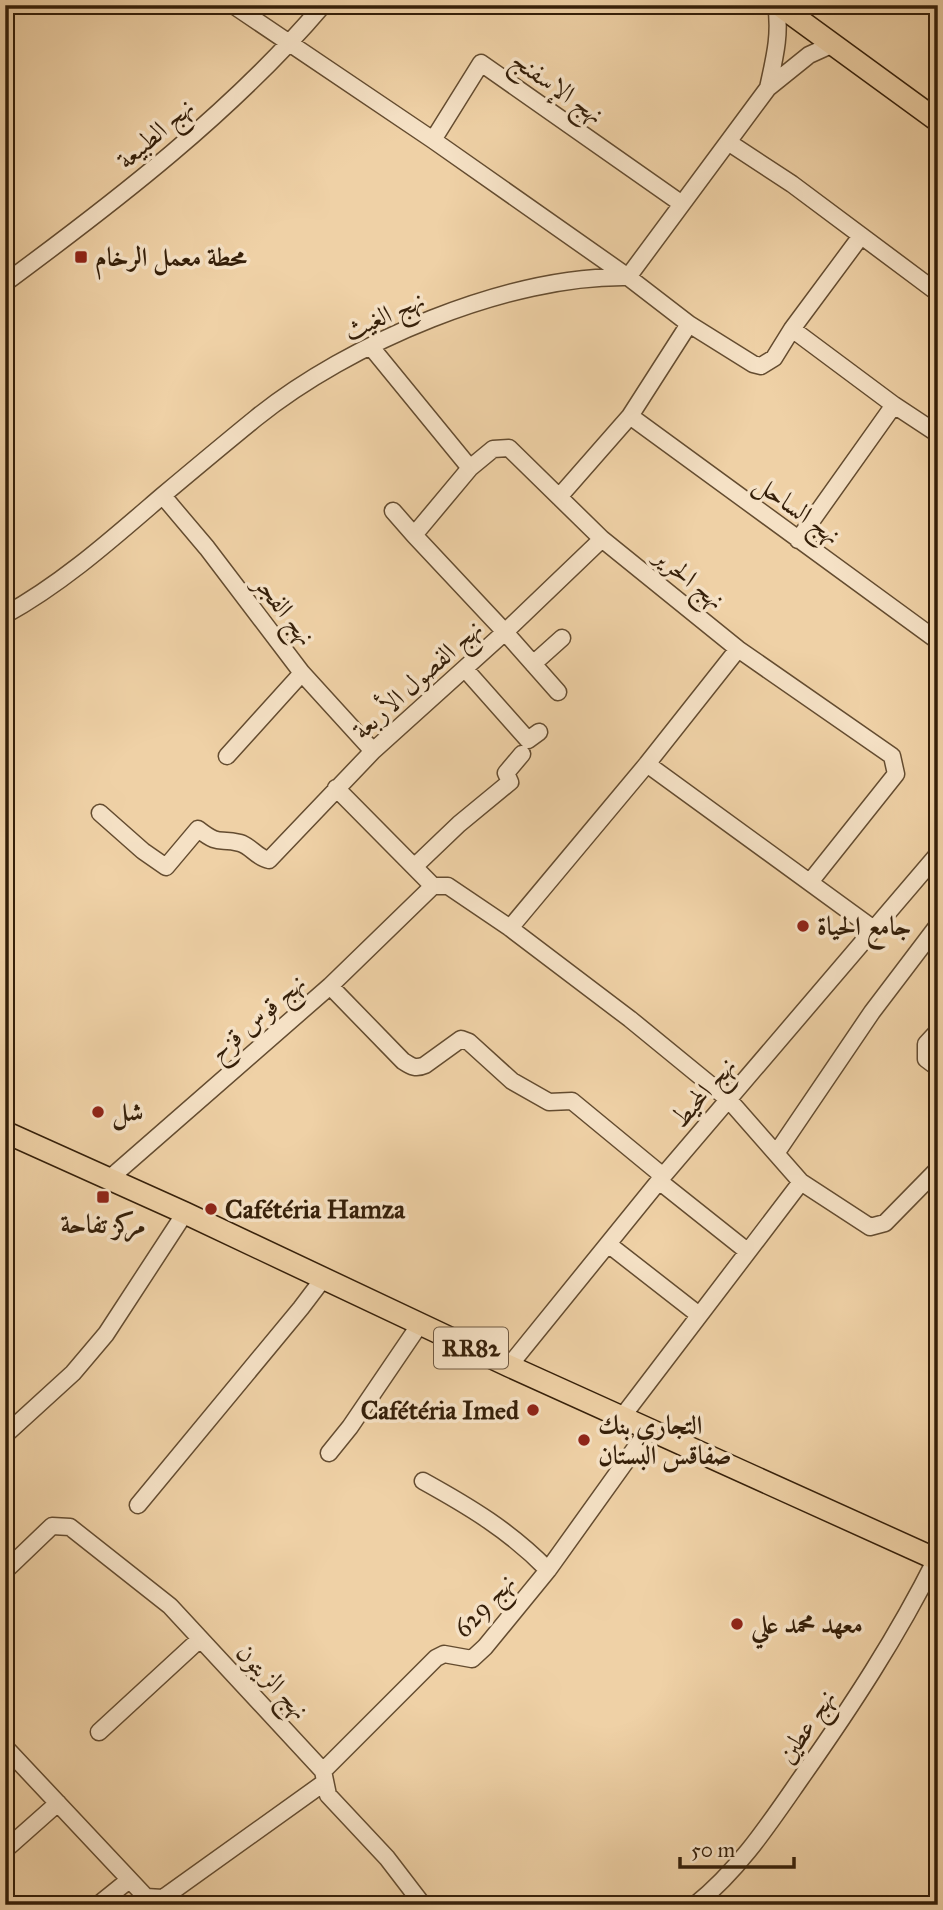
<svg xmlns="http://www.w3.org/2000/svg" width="943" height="1910" viewBox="0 0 943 1910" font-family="'IM FELL Great Primer',Amiri,serif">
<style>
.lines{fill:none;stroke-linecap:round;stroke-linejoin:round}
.minor-casing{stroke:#644c30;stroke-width:19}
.major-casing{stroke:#351f09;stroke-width:24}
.minor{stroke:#f5e1c5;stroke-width:16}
.major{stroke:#efd1a6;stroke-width:21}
.poi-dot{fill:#8f2418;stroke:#f5e1c5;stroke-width:2.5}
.labels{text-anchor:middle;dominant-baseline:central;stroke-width:7;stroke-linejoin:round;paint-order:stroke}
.shield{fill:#f5e1c5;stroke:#6f5941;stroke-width:2}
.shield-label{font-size:24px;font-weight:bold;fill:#351f09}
.street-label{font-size:26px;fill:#351f09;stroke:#f5e1c5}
.poi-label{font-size:26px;font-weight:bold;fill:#351f09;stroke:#f5e1c5;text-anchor:start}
</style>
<rect width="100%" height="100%" fill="#efd1a6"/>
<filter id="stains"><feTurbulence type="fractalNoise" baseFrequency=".00286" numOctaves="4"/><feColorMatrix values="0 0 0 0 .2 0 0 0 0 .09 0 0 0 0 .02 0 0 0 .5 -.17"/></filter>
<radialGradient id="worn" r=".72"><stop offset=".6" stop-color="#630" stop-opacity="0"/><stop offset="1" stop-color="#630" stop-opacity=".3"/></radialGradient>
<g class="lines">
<g class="minor-casing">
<path id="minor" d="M233,5l200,135 195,137 61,47 64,40 8,2 13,-8 18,-29 69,-93
M768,88c6,-28 13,-53 8,-83
M433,140l48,-77 201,141
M728,142l64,42 146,109
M5,283c111,-82 228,-172 318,-278
M792,329l102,76 44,29
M371,347l99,121 23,-19 16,-1 93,91 136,110 154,107 4,18 -86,108
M630,416l308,225
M470,468l-56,67 91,97 53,60
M163,496l44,52 95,125 71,78
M559,497l71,-81 59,-92
M393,511l21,24
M798,540l96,-135
M5,615c58,-32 107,-76 157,-119 31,-26 62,-52 94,-78 93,-75 252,-143 372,-141l140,-189 41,-33 22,-10
M533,664l29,-26
M465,669l63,71 11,-8
M227,756l75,-83
M647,764l228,166
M336,788l97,98h15l62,42 120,91 99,81 72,82 69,45 15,-4 53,-54
M100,813l43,38 23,16 32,-38c23,18 20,8 42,14 11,3 17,15 29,17l104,-109 132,-119 97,-93
M414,867l45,-43 51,-42 -4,-9 16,-19
M510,928l137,-164 91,-115
M330,986l73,75c9,6 13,8 22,4l36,-26 8,3 43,39 37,21 23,-1 91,75
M938,1031l-12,13v15l12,9
M777,1152l95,-140 66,-87
M109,1179l221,-193 103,-100
M659,1181l88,70
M608,1244l91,71
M509,1366l154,-190 275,-322
M622,1417l179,-235
M5,1435l68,-62 33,-39 79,-121
M329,1453l21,-26 70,-103
M423,1481c47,26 87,50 125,89
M138,1505l163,-197 22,-29
M5,1571l47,-45 18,1 100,79 153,165 5,24 59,63 36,47
M99,1732l101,-93
M5,1747l141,150 17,1 162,-116
M323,1771l113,-113 8,-4 28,5 13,-12 63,-77 101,-141
M5,1850l53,-47
M98,1905l31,-25
M695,1905c44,-35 74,-81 106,-127 50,-71 96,-141 135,-219"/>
</g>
<g class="major-casing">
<path id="major" d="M779,5l159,116
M5,1132l180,81 324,153 429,194"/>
</g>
<use href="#minor" class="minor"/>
<use href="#major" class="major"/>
</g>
<g class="poi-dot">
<rect x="74" y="250" width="14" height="14" rx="3.5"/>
<circle cx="803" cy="926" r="7"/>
<circle cx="98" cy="1112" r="7"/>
<rect x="96" y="1190" width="14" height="14" rx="3.5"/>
<circle cx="211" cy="1209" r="7"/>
<circle cx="533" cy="1410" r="7"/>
<circle cx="584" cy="1440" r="7"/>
<circle cx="737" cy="1624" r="7"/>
</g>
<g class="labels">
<rect class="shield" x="434" y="1327.5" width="74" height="41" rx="5"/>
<g class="shield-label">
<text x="471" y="1348">RR82</text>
</g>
<g class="street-label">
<text transform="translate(558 87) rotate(35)">نهج الإسفنج</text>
<text transform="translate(155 133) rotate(-41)">نهج الطبيعة</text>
<text transform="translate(384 315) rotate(-24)">نهج الغيث</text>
<text transform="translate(798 509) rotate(36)">نهج الساحل</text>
<text transform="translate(690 578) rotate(39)">نهج الحرير</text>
<text transform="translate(285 610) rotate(52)">نهج الفجر</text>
<text transform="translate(417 679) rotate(-42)">نهج الفصول الأربعة</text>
<text transform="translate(257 1017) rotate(-41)">نهج قوس قزح</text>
<text transform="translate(703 1092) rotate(-49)">نهج المحيط</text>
<text transform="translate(484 1605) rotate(-47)">نهج 629</text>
<text transform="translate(273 1681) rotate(47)">نهج الزيتون</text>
<text transform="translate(806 1726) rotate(-56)">نهج عطين</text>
</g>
<g class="poi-label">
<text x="95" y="257">محطة معمل الرخام</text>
<text x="817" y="926">جامع الحياة</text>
<text x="112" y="1112">شل</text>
<text x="225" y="1209">Cafétéria Hamza</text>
<text x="103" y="1224" text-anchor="middle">مركز تفاحة</text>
<text x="519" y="1410" text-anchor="end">Cafétéria Imed</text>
<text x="598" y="1425">التجاري بنك<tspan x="598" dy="30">صفاقس البستان</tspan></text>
<text x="751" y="1624">معهد محمد علي</text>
</g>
</g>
<rect width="943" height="1910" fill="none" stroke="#efd1a6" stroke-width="28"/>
<rect x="7" y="7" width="929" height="1896" fill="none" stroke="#351f09" stroke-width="3.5"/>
<rect x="14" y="14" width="915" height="1882" fill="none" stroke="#351f09" stroke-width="2"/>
<path d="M680 1857v10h114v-10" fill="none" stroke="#351f09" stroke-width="3.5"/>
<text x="691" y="1857" font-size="21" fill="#351f09" stroke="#f5e1c5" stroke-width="5" paint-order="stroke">50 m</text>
<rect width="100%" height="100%" filter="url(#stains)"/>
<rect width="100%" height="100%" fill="url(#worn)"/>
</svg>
